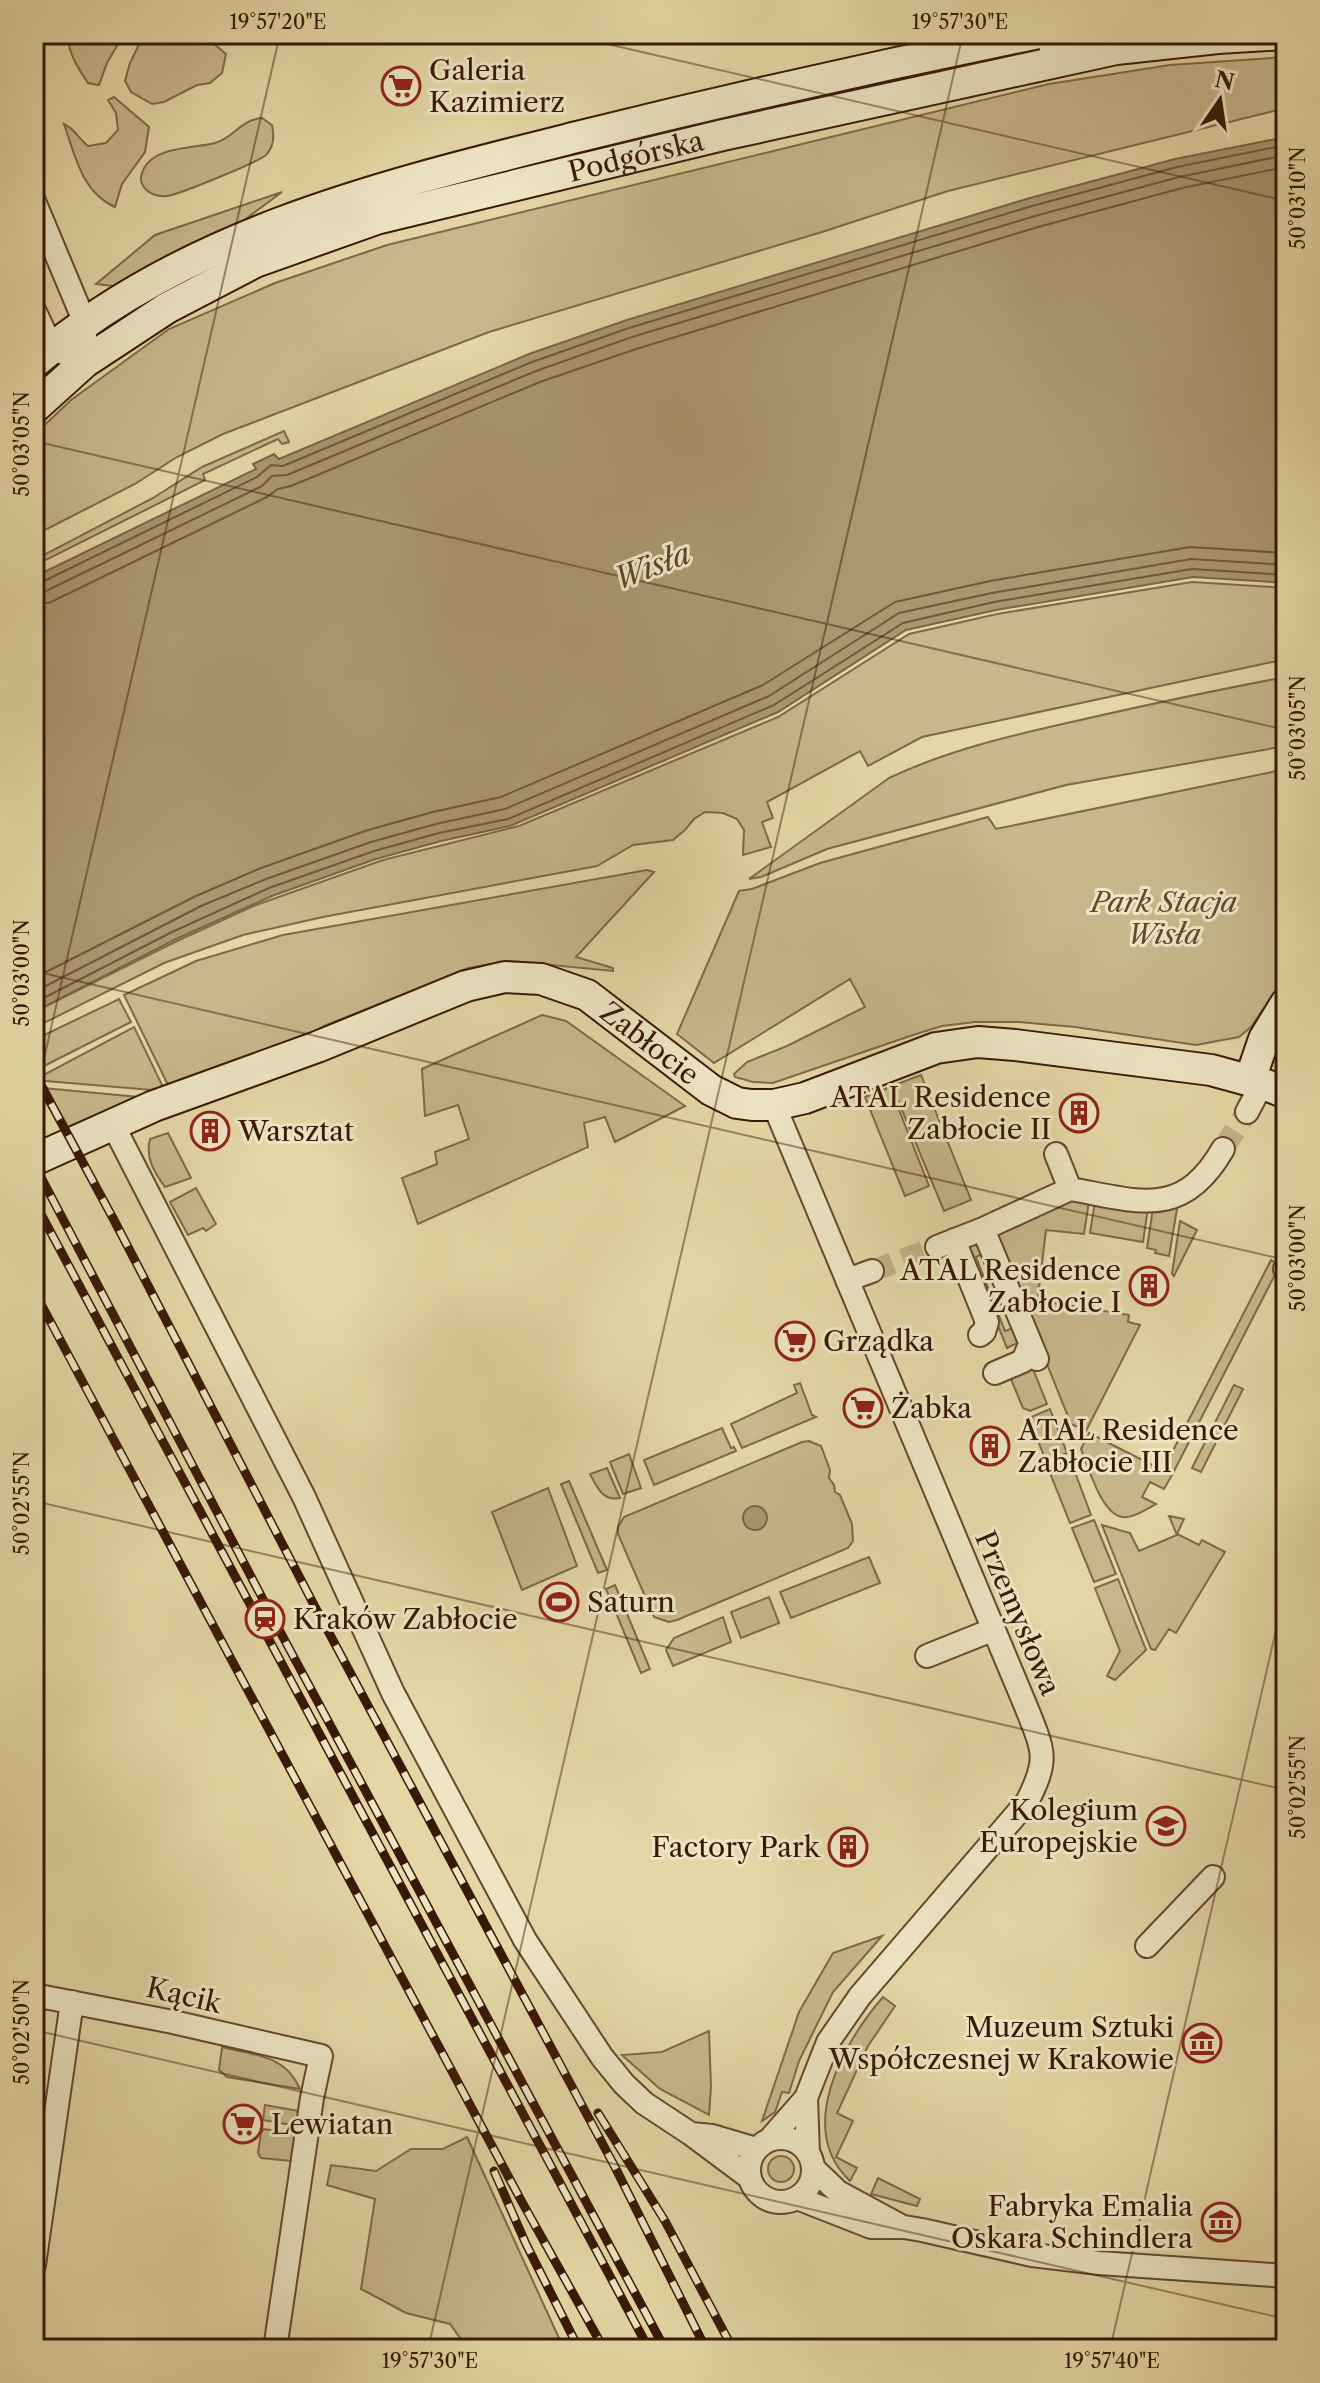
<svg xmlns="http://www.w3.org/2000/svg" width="1320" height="2383" viewBox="0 0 1320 2383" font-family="'Libre Caslon Text',serif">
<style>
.green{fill:#c7b78a;stroke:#806848;stroke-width:2}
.water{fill:#aa966f;stroke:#7d6445;stroke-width:2}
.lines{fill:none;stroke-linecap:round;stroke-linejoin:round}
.shore{stroke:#72573a;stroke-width:2}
.street-tunnel{stroke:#c2b185;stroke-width:22;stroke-dasharray:22 11;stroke-linecap:butt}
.street-casing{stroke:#64482e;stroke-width:26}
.secondary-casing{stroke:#391806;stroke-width:34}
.street{stroke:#ede5c4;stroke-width:22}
.secondary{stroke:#ede5c4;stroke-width:30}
.rail-casing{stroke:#391806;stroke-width:9}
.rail{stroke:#ede5c4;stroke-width:6;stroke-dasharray:18;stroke-linecap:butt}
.ticks{fill:none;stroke:#391806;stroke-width:2;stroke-opacity:0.45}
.labels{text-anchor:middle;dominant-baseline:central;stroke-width:6;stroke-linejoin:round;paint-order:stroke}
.poi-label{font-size:28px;fill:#391806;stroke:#ede5c4;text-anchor:start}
.street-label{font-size:28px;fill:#391806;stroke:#ede5c4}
.park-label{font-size:28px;font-style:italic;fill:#64482e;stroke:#ede5c4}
.water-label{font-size:30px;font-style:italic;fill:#61442b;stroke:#ede5c4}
.neatline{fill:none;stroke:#391806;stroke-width:3}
.ticks-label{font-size:20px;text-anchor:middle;fill:#391806}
</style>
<rect width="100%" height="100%" fill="#e4d7a5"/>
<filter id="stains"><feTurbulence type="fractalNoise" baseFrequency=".0025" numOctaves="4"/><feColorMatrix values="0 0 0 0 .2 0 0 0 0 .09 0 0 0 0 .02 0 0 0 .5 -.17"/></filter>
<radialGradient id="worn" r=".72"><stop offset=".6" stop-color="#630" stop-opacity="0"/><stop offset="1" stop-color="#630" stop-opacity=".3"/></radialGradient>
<path class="green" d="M67,34h57l-17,29 -8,22 -11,-2c-11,-16 -19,-29 -21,-49z
M144,34h40l-1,5 19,-5 24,20 -4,19 -12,10 -13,2 -33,17 -12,2 -21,-12 -6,-11 5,-18z
M1286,57v51l-338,83 -126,41 -333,100 -266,102 -46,23 -42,27 -92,47 -9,-1v-95l37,-35 98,-71 106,-46 112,-38 662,-161 121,-19z
M114,97l35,30 -4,25 -23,32 -7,23c-33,-14 -40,-52 -51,-83 11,5 15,15 24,22l18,-3 12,-13 -2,-17 -8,-13z
M262,118l10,7c2,9 2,21 -5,29 -5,7 -90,41 -100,42 -6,1 -14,-1 -18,-4 -5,-3 -9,-10 -8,-15 6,-32 52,-28 74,-34 19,-5 25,-23 47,-25z
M282,192l-39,29 -115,61 -15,4 -17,-2 59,-49z
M284,431l5,11 -7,2 -4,-5 -75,35 2,6 -171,86v-6l119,-62 49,-31z
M1192,582l94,6v71l-364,78 -54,29 -8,-15 -93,51 6,16 -11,4 9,25 -28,8 1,-25 -7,-11 -14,-6 -18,-1 -11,7 -9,11 -12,10 -40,5 -36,21 -274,51 -80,18 -79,28 -130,65v-16l143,-71 79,-36 127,-45 136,-34 259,-109 131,-83 88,-20z
M1286,677v69l-220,39 -239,64 -66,28 -12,2 140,-101c59,-28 124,-43 187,-57 70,-16 140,-31 210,-44z
M1286,769v207l-35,51 -12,10 -43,8 -121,-18 -56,-5h-44l-33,4 -29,9 -140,48 -20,-1 -18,-5 -1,-3 13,-12 40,-16 78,-39 -15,-28 -136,84 -37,-29 62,-143 13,-2 68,-26 168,-46 8,12z
M647,870l7,2 -78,85 37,11v3l-103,-10 -42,7 -144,58 -13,9 -142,52 -45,-92 72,-34 87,-26z
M119,999l12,23 -97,49v-31z
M542,1015l24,6 119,85 -70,36 -10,-25 -21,6 4,24 -170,77 -16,-46 35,-14 -2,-12 34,-13 -11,-34 -33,11 -3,-47z
M134,1027l29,60 -11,3 -118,-10z
M921,1075l50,125 -27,11 -52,-125z
M890,1087l39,99 -24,10 -40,-99z
M43,1088l96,9 -76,32z
M168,1133l23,45 -26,9c-11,-15 -20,-30 -15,-48z
M196,1188l20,36 -10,7 -3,-3 -15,7 -18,-33z
M1068,1199l21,2 -5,33 -38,-4 -8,66 3,1v4l88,14 -1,7 12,3 -54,106 -15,-7 -74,-185 2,-8z
M1095,1202l53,6 -5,34 -53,-9z
M1178,1203l-9,53 -14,-3 1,-3 -9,-2 6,-40z
M1180,1221l17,9 -23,46 -2,-2z
M964,1242h7l11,8 1,4 -7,3 29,74 8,-3 6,14 -12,6z
M1271,1260l9,5 -106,206 -9,-5z
M1031,1364l16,40 -17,7 -7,-3 -13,-31z
M800,1383l12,32 4,2 -74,31 -11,-24 66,-31 -3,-8z
M1234,1385l9,4 -42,83 -9,-4z
M1050,1409l17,44 -21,8 -17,-43z
M722,1428l9,20 3,-1 2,4 -82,34 -10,-25z
M1089,1433l83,42 -8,14 -14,-7 -8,15 14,7c-8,4 -19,12 -29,13 -24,4 -38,-49 -46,-68z
M809,1441l12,5 9,24 -1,8 5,7 1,7 5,3 12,29 1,17 -5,7 -171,72 -8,2 -15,-5 -36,-83v-7l6,-10 178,-75z
M629,1454l12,34 -18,6 -13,-32z
M1070,1459l21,56 -21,8 -22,-55z
M607,1468l13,30c-18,3 -23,-11 -30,-24z
M569,1481l38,89 -9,3 -37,-89z
M548,1488l29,78 -55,24 -30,-78z
M1169,1516l15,3 -7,15 22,11 3,-5 23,12 -49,81 -7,-4 -14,21 -4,-1 -49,-124 28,8 9,18 38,-16z
M1094,1520l22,54 -22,8 -22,-54z
M869,1557l11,26 -89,35 -11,-26z
M1118,1579l28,71 -31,30 -8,-4 13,-25 -25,-63z
M615,1585l35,84 -9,4 -35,-84z
M769,1597l10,26 -38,15 -10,-26z
M723,1617l8,25 -58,24 -7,-16 8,-12z
M882,1936l-49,56 -34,69 -10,32 -7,-1 -7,20 -13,9 37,-109 34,-59z
M883,1997l12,9 -27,40 -31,67 16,8 -17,36 21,11 -7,13c-55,-52 -7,-138 33,-184z
M709,2031l2,56 -2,28 -49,-26 -38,-34 40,-3z
M222,2047c33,9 63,7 78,42l-73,-12 -8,-7z
M265,2105l34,6 -2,15 -34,-6z
M264,2129l31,5 -4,27 -30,-3 -3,-5 3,-20z
M467,2137l97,212h-105l6,-4 -15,-21 -44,-11 -45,-24 14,-90 -48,-14 4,-20 45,6 35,-22h32z
M768 2169a13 13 0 1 1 26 0a13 13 0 1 1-26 0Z
M878,2178l42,21 -3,7 -46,-12z"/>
<path class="water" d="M1286,137v446l-93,-6 -197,33 -90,20 -128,82 -268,114 -69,15 -65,18 -104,37 -96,43 -142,73v-435l222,-108 -3,-5 21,-10 5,5 250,-105 98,-34 403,-122 145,-39z
M743 1518a12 12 0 1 1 24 0a12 12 0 1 1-24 0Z"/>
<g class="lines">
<path class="shore" d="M34,584l6,-1 217,-106 14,-12 12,1 249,-104 97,-34 403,-122 145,-39 109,-22
M34,594l10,-2 218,-106 10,-10 15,-1 249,-104 96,-34 403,-121 144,-39 107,-22
M34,606l17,-4 216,-105 11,-8 13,-3 249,-104 96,-33 402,-122 144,-39 104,-21
M34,978l162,-82 65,-28 107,-38 65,-18 68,-15 262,-112 132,-83 95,-21 200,-34 96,6
M34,992l167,-86 65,-27 105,-37 65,-18 69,-15 264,-113 130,-83 93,-20 199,-34 95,6
M34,1003l138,-71 97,-44 105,-37 65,-18 69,-14 266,-114 129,-82 91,-21 198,-33 94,6"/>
<path class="street-tunnel" d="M1223,1149l24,-37
M872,1271l65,-24"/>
<g class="street-casing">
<path id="street" d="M1044,34l15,27
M34,201l51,122v39l-33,-14 -18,-38
M1247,1112l15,-28
M112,1123l192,374 89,196 132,247 77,117 22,27 20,19 47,31 59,44
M1070,1189c69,12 112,31 153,-40
M983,1229l87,-40 -14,-35
M954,1240l33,82 -3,10 -4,3
M937,1247l46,-18 54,130
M1285,1269l1,-1
M847,1280l25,-9
M995,1373l28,-12 7,-17
M927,1656l65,-26
M1147,1946l66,-69
M34,1995l139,27 148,34 -9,42 -37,251
M806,2098l2,55
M691,2134l21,2 44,13
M749 2170a32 32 0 1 1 64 0a32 32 0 1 1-64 0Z
M770,2139l36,-41 22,-56 32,-46 167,-194c22,-43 17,-50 0,-93l-253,-604
M813,2168l25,24 61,33
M797,2198l74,29h33l18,3 110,25 67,8 187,13
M34,2265l38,-263"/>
</g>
<g class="secondary-casing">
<g id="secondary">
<path d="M34,363c153,-132 356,-179 547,-227 150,-37 301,-71 453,-102"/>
<path id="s1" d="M34,408l51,-46 82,-54 88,-46 121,-43 347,-84 393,-86 102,-11 68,-4"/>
<path d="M1250,1080l14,-41 22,-36"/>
<path id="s2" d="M34,1160l120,-54 163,-59 149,-61 39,-9 36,2 46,16 124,95 26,13 15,2h22l31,-7 131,-50 42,-6 37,3 196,25 55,15 20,8"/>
</g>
</g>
<use href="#street" class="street"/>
<use href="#secondary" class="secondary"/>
<g class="rail-casing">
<path id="rail" d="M34,1072l81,150 198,381 302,564 91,182
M34,1164l242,460 389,725
M34,1201l615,1148
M34,1291l488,911 82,147
M598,2113l67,108 68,128
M494,2171l32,73 53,105"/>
</g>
<use href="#rail" class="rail"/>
</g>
<path class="ticks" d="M564,34l722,167M34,441l1252,289M34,971l1252,289M34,1102l246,-1068M34,1501l1252,289M34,2030l1252,289M428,2349l535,-2315M1110,2349l176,-762"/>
<defs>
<g id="supermarket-ring" transform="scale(2)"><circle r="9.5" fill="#ede5c4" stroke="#8f2418" stroke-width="1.5"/><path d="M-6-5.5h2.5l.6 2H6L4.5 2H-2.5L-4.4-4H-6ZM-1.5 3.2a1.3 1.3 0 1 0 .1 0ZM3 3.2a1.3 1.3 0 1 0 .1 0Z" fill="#8f2418"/></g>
<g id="building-ring" transform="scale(2)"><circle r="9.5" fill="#ede5c4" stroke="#8f2418" stroke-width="1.5"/><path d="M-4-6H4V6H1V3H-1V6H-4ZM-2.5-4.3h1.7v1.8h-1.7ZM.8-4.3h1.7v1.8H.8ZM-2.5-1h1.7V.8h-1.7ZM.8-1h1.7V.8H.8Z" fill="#8f2418"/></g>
<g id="stadium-ring" transform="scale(2)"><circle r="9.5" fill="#ede5c4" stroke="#8f2418" stroke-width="1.5"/><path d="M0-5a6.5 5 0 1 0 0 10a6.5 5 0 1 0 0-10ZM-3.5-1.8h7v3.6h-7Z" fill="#8f2418"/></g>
<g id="station-ring" transform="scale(2)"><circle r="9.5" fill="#ede5c4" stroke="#8f2418" stroke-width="1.5"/><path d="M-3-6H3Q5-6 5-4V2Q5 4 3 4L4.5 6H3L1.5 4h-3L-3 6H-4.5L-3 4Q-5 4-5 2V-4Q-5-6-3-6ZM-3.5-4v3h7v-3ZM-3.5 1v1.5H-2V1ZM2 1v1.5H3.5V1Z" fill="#8f2418"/></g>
<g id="school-ring" transform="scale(2)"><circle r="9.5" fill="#ede5c4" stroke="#8f2418" stroke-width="1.5"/><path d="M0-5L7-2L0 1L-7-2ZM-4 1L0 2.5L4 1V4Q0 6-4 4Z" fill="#8f2418"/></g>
<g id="museum-ring" transform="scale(2)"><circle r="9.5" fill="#ede5c4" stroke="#8f2418" stroke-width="1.5"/><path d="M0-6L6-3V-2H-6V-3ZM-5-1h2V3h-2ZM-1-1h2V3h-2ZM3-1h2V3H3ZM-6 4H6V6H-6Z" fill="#8f2418"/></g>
</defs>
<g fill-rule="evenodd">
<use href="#supermarket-ring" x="401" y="86"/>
<use href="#building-ring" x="1079" y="1113"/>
<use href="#building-ring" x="210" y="1131"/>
<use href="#building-ring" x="1149" y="1286"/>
<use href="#supermarket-ring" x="795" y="1341"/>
<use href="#supermarket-ring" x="863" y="1408"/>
<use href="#building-ring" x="990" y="1446"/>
<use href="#stadium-ring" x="559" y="1602"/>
<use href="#station-ring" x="265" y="1619"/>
<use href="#school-ring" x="1166" y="1826"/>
<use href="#building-ring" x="848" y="1847"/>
<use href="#museum-ring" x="1202" y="2043"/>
<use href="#supermarket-ring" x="243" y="2124"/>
<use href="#museum-ring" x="1221" y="2222"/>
</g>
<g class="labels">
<g class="poi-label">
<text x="429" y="70">Galeria<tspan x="429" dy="32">Kazimierz</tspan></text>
<text x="1051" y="1097" text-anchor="end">ATAL Residence<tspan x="1051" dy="32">Zabłocie II</tspan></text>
<text x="238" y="1131">Warsztat</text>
<text x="1121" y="1270" text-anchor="end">ATAL Residence<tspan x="1121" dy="32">Zabłocie I</tspan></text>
<text x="823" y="1341">Grządka</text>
<text x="891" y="1408">Żabka</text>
<text x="1018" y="1430">ATAL Residence<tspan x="1018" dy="32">Zabłocie III</tspan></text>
<text x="587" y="1602">Saturn</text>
<text x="293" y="1619">Kraków Zabłocie</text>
<text x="1138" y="1810" text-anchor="end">Kolegium<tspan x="1138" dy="32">Europejskie</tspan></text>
<text x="820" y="1847" text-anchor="end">Factory Park</text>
<text x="1174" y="2027" text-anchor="end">Muzeum Sztuki<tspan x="1174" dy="32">Współczesnej w Krakowie</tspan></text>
<text x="271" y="2124">Lewiatan</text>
<text x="1193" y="2206" text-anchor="end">Fabryka Emalia<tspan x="1193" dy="32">Oskara Schindlera</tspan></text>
</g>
<g class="street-label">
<text stroke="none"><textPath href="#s1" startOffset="662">Podgórska</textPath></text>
<text stroke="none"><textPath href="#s2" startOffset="670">Zabłocie</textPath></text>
<text transform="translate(1018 1613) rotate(67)">Przemysłowa</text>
<text transform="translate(184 1995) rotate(13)">Kącik</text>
</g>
<g class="park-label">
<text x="1164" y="902">Park Stacja<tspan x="1164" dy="32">Wisła</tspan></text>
</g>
<g class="water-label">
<text transform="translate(652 566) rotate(-21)">Wisła</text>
</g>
</g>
<rect width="1320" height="2383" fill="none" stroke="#e4d7a5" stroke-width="88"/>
<g transform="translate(1220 100) rotate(13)" stroke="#ede5c4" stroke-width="6" paint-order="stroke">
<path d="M0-6L14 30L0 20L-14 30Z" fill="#391806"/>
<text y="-12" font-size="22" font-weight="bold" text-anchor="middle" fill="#391806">N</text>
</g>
<rect x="44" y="44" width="1232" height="2295" class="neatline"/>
<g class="ticks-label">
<text x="278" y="29">19°57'20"E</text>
<text x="960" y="29">19°57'30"E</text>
<text transform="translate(1298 198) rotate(-90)" y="7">50°03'10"N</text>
<text transform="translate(22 444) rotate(-90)" y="7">50°03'05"N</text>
<text transform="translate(1298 728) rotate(-90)" y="7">50°03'05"N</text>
<text transform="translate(22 973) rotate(-90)" y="7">50°03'00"N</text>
<text transform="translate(1298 1258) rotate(-90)" y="7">50°03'00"N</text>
<text transform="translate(22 1503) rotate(-90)" y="7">50°02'55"N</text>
<text transform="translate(1298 1787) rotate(-90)" y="7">50°02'55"N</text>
<text transform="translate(22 2032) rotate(-90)" y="7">50°02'50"N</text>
<text x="430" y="2368">19°57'30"E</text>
<text x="1112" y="2368">19°57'40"E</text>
</g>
<rect width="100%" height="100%" filter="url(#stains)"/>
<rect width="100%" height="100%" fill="url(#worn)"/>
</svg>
